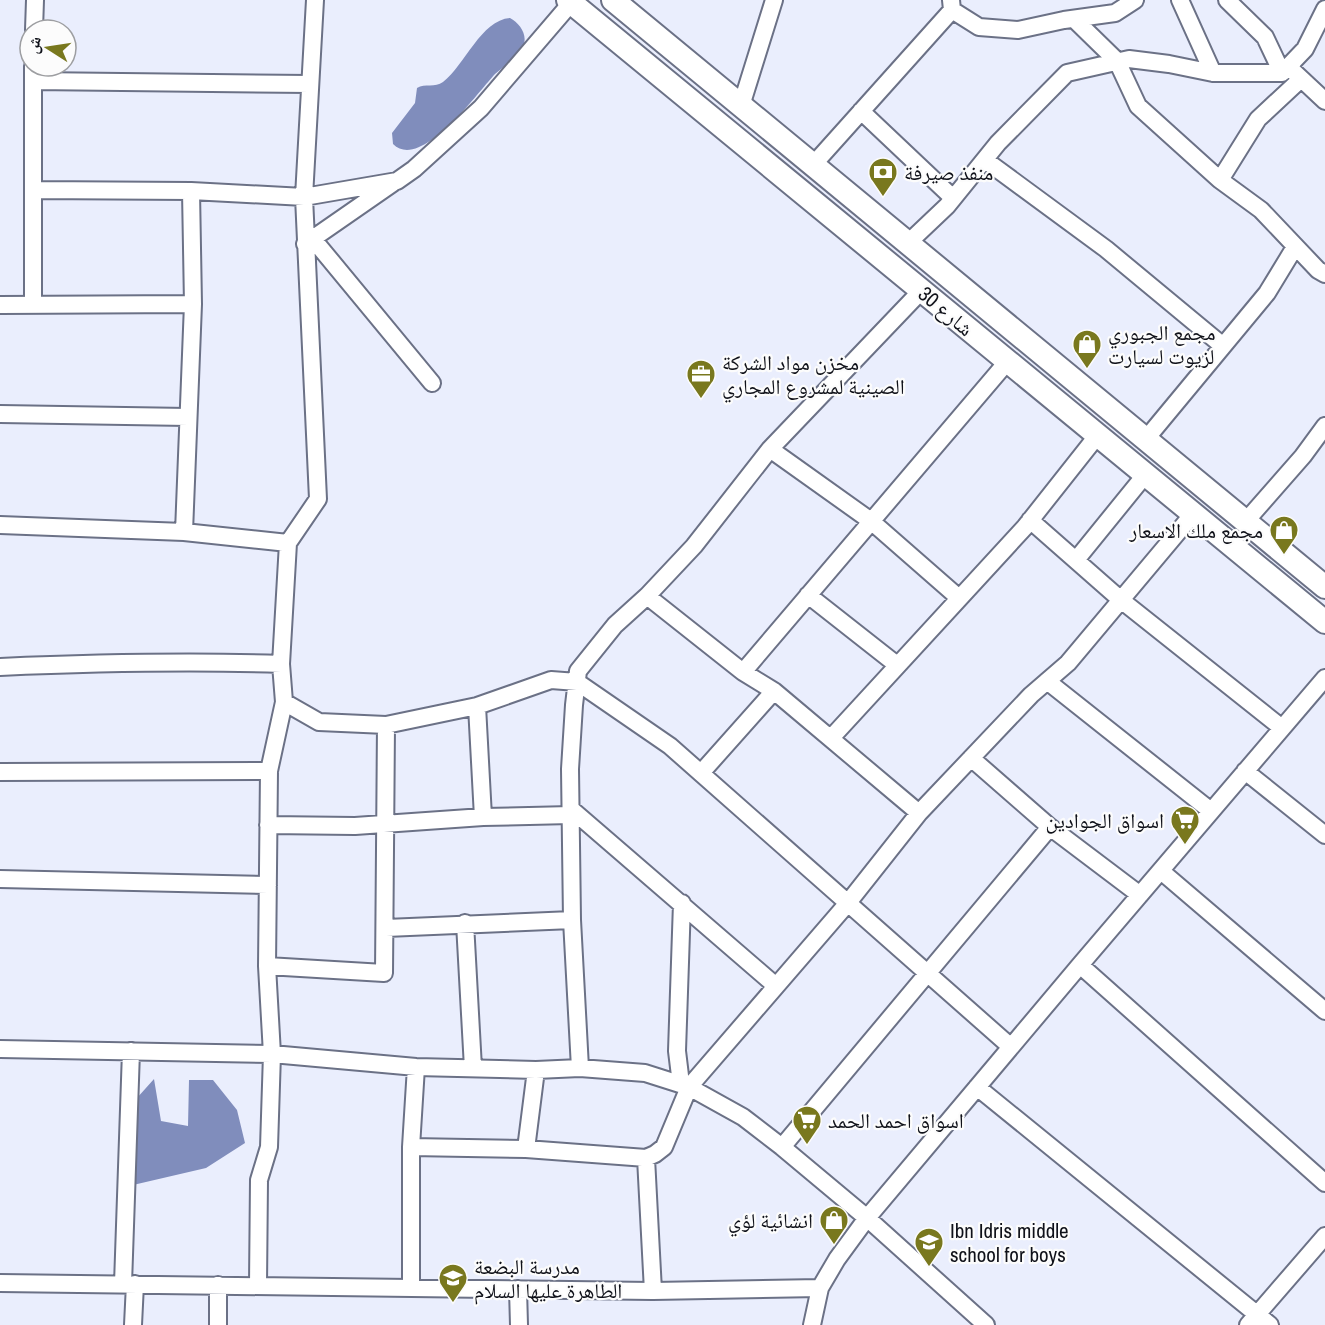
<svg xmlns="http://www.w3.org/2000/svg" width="1325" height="1325" viewBox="0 0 1325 1325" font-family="'Archivo Narrow','Noto Naskh Arabic',sans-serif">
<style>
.water{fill:#808dbc}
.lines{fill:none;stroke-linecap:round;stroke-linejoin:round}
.street-casing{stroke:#6b7186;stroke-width:20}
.secondary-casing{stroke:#6b7186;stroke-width:26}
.street{stroke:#fff;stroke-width:16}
.secondary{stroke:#fff;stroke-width:22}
.labels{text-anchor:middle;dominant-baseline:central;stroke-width:4.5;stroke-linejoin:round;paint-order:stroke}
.poi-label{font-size:21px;fill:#0f1119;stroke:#fcfcfc;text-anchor:start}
.street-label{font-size:21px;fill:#0f1119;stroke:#fcfcfc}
</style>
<rect width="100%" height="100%" fill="#eaeefd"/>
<path class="water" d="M510,18c9,5 17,15 14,26 -4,13 -20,22 -29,30 -17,18 -74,98 -102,70l-1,-11 23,-30 2,-15c8,-5 18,0 26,-6 22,-17 38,-62 67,-64z
M154,1079l7,42 27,5 1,-46h24l24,30 8,33 -39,25 -73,17 -5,-77z"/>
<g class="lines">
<g class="street-casing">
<path id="street" d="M1180,0l33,73
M1227,0l38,37 17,36
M952,10l27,17 39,3 46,-10 51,-7 20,-13
M1074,19l43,42 21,45 82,74
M34,30l1,-30
M1293,71l32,30
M1301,79l-43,40 -38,61 41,30 57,60 7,4
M33,81l277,3
M741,106l33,-106
M861,111l92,87
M985,160l121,89 117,97
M813,165l139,-155 -1,-10
M33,190l158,1 113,6 93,-16 17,-12 67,-61 90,-105
M313,239l119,144
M908,243l39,-37 51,-63 69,-70 62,-14 40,5 44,9h69l23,-24 20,-40
M305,244l88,-61
M0,305l193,-1
M33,305v-239
M0,414l188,3
M1146,439l121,-146 28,-46
M770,449l101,72 88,77
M1030,520l91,80 161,128
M1246,521l57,-65 22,-30
M0,525l184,7 104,11
M184,532l9,-228 -2,-113
M1076,560l69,-85
M808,595l89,70
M647,596l96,76 31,19 145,122
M0,667c94,-4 187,-6 281,-3
M743,672l264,-310
M1047,681l164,130
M284,702l35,20 67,3 91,-19 74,-26 26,2 93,64 341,301
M477,706l6,111
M831,738l194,-211 72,-91
M971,758l79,69 90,68
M1245,771l80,64
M0,772l269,-1
M701,773l73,-82
M571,809l205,177
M268,825l87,1 128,-9 88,-2
M1161,871l164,140
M0,879l268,6
M465,923l8,145
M386,928l186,-8
M1080,965l245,218
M267,966l117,7 2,-248
M0,1049l272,5 144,13 120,3 44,-2 65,5 44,14 54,30 39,30 85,71 119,107
M580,1068l-8,-148 -2,-151 4,-64 4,-34 37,-46 32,-29 47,-50 76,-97 151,-158
M681,1084l-4,-33 5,-148
M977,1087l293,238
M411,1147l115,2 120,9 9,-4 9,-7 25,-60 158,-183 72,-91 112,-118 37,-32 125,-149
M782,1147l268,-320
M526,1149l10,-79
M646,1158l7,133
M0,1283l653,8 167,-3
M123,1284l8,-233
M218,1285v40
M258,1285l1,-105 10,-33 3,-93 -5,-88 2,-195 15,-69 -3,-38 7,-121 30,-44 -14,-302 11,-197
M411,1287v-140l5,-80
M518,1289l1,36
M133,1325l2,-41
M812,1325l8,-37 17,-29 30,-41 213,-253 245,-287
M1248,1325l77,-89"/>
</g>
<g class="secondary-casing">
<path id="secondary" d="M568,0l757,622
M613,0l712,587"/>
</g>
<use href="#street" class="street"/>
<use href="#secondary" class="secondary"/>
</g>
<defs>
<g id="bank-pin" transform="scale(1.5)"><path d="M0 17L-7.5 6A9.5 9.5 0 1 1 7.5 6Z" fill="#79781e" stroke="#fcfcfc"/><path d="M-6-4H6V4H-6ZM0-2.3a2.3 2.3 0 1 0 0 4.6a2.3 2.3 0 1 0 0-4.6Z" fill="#fff"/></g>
<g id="shop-pin" transform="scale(1.5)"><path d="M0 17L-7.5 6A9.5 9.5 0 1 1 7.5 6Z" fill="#79781e" stroke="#fcfcfc"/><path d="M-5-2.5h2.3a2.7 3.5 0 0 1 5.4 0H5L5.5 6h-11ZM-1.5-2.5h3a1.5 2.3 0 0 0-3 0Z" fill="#fff"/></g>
<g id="office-pin" transform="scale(1.5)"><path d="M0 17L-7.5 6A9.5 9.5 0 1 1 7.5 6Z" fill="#79781e" stroke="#fcfcfc"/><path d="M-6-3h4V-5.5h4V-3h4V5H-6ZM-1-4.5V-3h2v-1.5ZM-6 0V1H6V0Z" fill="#fff"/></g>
<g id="supermarket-pin" transform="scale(1.5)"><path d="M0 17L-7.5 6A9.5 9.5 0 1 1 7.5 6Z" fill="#79781e" stroke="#fcfcfc"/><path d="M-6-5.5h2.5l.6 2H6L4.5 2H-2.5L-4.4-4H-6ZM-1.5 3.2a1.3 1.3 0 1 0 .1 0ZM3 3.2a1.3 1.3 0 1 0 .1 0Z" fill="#fff"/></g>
<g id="school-pin" transform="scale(1.5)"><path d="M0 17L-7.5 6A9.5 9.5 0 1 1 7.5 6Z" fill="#79781e" stroke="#fcfcfc"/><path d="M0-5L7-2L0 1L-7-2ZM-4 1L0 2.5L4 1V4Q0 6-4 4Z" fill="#fff"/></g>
</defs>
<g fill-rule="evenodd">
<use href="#bank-pin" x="883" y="172"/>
<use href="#shop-pin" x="1087" y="344"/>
<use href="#office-pin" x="701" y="374"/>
<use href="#shop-pin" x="1284" y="530"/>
<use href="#supermarket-pin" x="1185" y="820"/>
<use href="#supermarket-pin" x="807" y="1120"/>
<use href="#shop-pin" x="834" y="1220"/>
<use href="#school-pin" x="929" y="1242"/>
<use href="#school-pin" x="453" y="1278"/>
</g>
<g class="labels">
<g class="poi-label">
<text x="904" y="172">منفذ صيرفة</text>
<text x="1108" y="332">مجمع الجبوري<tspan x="1108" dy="24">لزيوت لسيارت</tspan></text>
<text x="722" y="362">مخزن مواد الشركة<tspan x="722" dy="24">الصينية لمشروع المجاري</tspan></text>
<text x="1263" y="530" text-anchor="end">مجمع ملك الاسعار</text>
<text x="1164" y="820" text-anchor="end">اسواق الجوادين</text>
<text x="828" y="1120">اسواق احمد الحمد</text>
<text x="813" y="1220" text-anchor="end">انشائية لؤي</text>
<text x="950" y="1230">Ibn Idris middle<tspan x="950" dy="24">school for boys</tspan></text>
<text x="474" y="1266">مدرسة البضعة<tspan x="474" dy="24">الطاهرة عليها السلام</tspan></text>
</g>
<g class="street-label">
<text transform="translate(946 311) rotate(40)">شارع 30</text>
</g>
</g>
<g transform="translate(48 48) rotate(282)"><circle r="28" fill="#fcfcfc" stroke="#9d9ea1" stroke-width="1.5"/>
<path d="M0-4.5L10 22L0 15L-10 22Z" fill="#79781e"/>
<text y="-9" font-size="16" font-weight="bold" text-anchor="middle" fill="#0f1119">ش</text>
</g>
</svg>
